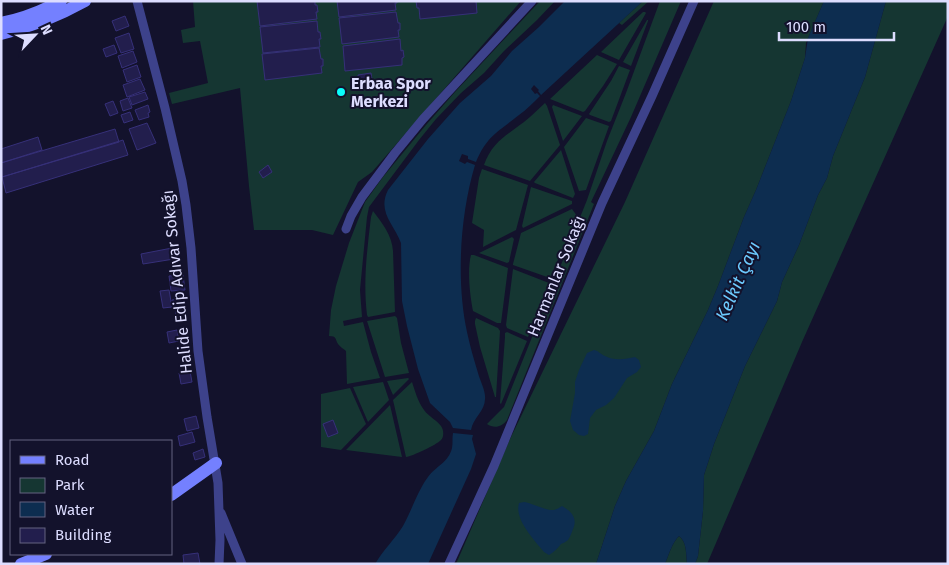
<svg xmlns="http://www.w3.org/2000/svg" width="949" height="565" viewBox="0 0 949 565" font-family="'Fira Sans',sans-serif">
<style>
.green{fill:#153632}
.water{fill:#0d2d50}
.building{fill:#221e4d;stroke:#363079}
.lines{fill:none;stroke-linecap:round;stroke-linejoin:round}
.street{stroke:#3d428b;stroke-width:9}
.secondary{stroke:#7480ff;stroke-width:12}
.poi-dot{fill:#0afefc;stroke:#13122c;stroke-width:2}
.labels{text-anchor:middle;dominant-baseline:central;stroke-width:4;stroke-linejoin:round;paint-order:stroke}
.poi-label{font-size:16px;font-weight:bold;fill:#ddf;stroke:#13122c;text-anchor:start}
.street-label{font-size:16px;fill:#ddf;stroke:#13122c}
.water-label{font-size:18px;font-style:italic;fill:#6ccafe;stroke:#13122c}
</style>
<rect width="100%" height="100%" fill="#13122c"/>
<path class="green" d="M193,1h328l-149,171 -14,10 -25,53 -21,-5h-58l-5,-44 -9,-98 -68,16 -3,-11 39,-10 -8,-42 -17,2 -2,-13 14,-3z
M540,1h15l-18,19 -33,31 -20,22 -23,20 -25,26 -17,21 -50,67 -2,10 -7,73 2,27 -19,4 1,5 19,-4 8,30 9,26 -33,6 -1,-33c-2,-2 -6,-4 -8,-7 -3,-5 -1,-8 -9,-8l2,-26 5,-24 13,-43 16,-41 18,-25 43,-52 29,-33z
M643,1h6l-27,24 -3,-2z
M660,1h21l-50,116 -40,85 3,2 -87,216c-5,7 -13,9 -20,4l17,-17 83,-207 20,-59 19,-48z
M714,1h110l-18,42 -1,15 -14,43 -35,89 -12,27 -26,69 -10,24 -36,74 -18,47 -28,50 -11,25 -19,58h-140l54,-125 115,-237z
M886,1h62v15l-146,326 -95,222h-12l3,-8 5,-45 1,-36 10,-31 31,-78 32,-65 5,-19 17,-37 19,-50 9,-17 6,-22 32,-79z
M643,12h2l1,1 -27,47 -18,-8z
M647,20h1v1l-17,45 -8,-4z
M597,55l20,9 -14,22 -18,25 -2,1 -33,-13z
M619,66l11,4 -19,51 -2,1 -19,-7 -1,-1 22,-33z
M545,103l2,3 13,39 -30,36 -46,-16c8,-23 23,-30 40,-43 8,-6 14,-13 21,-19z
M553,105l29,11 -19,25 -11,-34z
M586,118l23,8 -23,64 -7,1 -15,-44z
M561,150l14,44 -2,4 -38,-15 -1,-1z
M482,169l46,16 -12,45 -33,17 1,-17 -12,-7 7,-45z
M531,187l41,14v3l-49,24 -1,-2z
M572,209l5,7 -27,62 -37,-13v-1l8,-31z
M373,211c9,12 19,24 20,40l2,61 -27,5 -1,-2c-4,-33 0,-65 4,-98z
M510,238l2,-1 2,2 -5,23 -2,1 -28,-10z
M471,255h3l34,13 -7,55h-4l-24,-12c-3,-15 -6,-41 -2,-56z
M513,269l36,14 -21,54 -21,-9 -1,-3z
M395,316l2,2 4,25 8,30 -24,4 -18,-56z
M476,318l22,10 2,3 -4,66h-1l-15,-50 -5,-23v-3z
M507,332l20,9 -26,63 -1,-1 5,-66v-4z
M408,378l1,1 -16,16 -6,-14z
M383,382l6,18 -21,22 -15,-35z
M412,382c3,9 6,20 12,28 5,7 13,10 17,16 3,4 3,11 0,14 -5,5 -28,16 -35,17l-13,-57z
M350,388l16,36 -25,26 -20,-3v-53z
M390,405l12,52 -56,-7z
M679,536c8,6 7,18 8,28h-22c4,-10 7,-21 14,-28z"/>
<path class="water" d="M565,1h78l-102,94 -3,-4 1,-1 -5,-5 -3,4 4,5 2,-1 3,3c-7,7 -14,14 -21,19 -21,17 -32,21 -43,47l-8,-3v-3l-6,-2 -3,7 6,3 2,-2 8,3c-15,50 -19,116 -8,167 3,14 7,28 11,41 2,8 8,18 7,26 0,12 -12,19 -14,31l-18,-2 -3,-6 -20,-19 -12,-34 -11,-43 -5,-25 -1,-58c-7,-19 -24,-31 -13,-53l40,-51 32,-36 31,-27 21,-25 27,-24z
M824,1h62l-21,76 -32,79 -6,22 -9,17 -19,50 -17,37 -5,19 -32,65 -31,78 -10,31 -1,36 -5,45 -3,8h-8c-1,-10 0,-22 -8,-28 -7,7 -10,18 -14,28h-69l19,-58 11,-25 28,-50 18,-47 36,-74 10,-24 26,-69 12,-27 35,-89 14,-43 3,-20z
M594,350c5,1 6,4 11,6 9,5 21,3 30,1l4,3 2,7 -4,5 -10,6 -13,20 -8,7 -10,5 -6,8 -2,16 -4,2 -5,-1 -6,-5 -3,-9 5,-28v-11l4,-12 8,-17z
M453,433l20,2 -1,4 4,15 -5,15 -43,95h-53c8,-14 20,-25 28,-38 9,-16 14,-34 25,-49 7,-10 21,-15 24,-29 1,-5 0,-10 1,-15z
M524,502c8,1 22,9 30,8 3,-1 5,-2 8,-4 9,5 16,12 11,23 -1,3 -3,8 -5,11 -2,2 -5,3 -7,4 -4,5 -7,8 -12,11l-5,-3c-10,-12 -30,-33 -25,-49z"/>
<path class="building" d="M257,1h58v4h2l1,7h-2l1,7 -57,7z
M337,1h60v2h-2l1,7 -57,7z
M416,1h60l1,12 -57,6 -1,-11h-2z
M396,12l2,11h2v7h-2l1,7 -57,7 -3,-26z
M125,16l4,10 -13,5 -4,-10z
M317,21l1,11h2l1,7h-2l1,8 -57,6 -3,-26z
M129,33l5,16 -13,4 -6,-15z
M400,39l1,12 2,-1 1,7 -2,1v7l-57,6 -2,-25z
M114,45l3,8 -11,4 -3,-8z
M319,48l2,11h2v7h-2l1,7 -57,7 -3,-26z
M133,51l4,11 -15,6 -4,-12z
M137,65l4,12 -14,5 -4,-12z
M371,73l2,13 -13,2 -2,-13z
M140,79l5,11 -18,7 -4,-12z
M145,92l3,7 -16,6 -3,-8z
M128,98l4,10 -9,3 -3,-10z
M113,101l5,12 -8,3 -5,-12z
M148,105l2,7 -2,1 1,4 -10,3 -4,-10z
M130,112l3,8 -9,3 -3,-8z
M147,123l9,20 -19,7 -8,-21z
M115,129l4,13 -117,35 -1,-14z
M38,137l4,13 -41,13v-14z
M123,140l5,15 -122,38 -4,-16z
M268,165l4,7 -9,6 -4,-6z
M172,248l2,11 -31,5 -2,-10z
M183,275l2,15 -14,1 -2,-15z
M169,290l3,17 -9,1 -3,-17z
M184,298l1,6 -12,3 -1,-7z
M184,305l2,7 -10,2 -1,-6z
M177,330l2,11 -10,2 -2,-11z
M190,371l2,11 -11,2 -2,-11z
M196,416l3,12 -12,3 -3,-12z
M333,420l5,13 -10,4 -5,-13z
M192,432l3,10 -15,4 -2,-10z
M203,449l2,8 -10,3 -2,-7z
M198,553l2,11h-16l-1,-9z"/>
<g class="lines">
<path class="street" d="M137,1l28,107 17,73 4,24 5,43 7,103 9,66 11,66 2,57 -1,24
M346,229l5,-13 11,-19 33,-44 28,-34 109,-118
M221,513l21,51
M449,564l45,-98 108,-263 50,-107 42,-95"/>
<path class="secondary" d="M1,23c21,-4 41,-12 60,-22
M1,34c30,-7 57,-18 84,-33
M171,495l45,-32
M21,564l25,-10"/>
</g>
<circle class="poi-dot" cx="341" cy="92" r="5"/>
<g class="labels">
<g class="poi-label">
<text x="351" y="83">Erbaa Spor<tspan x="351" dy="18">Merkezi</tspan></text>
</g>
<g class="street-label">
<text transform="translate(556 276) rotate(-68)">Harmanlar Sokağı</text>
<text transform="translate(177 282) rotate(-96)">Halide Edip Adıvar Sokağı</text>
</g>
<g class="water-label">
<text transform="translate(738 281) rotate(-66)">Kelkit Çayı</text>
</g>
</g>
<rect width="949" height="565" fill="none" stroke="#ddddff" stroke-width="5"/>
<rect x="10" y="440" width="162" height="115" fill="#13122c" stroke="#646380"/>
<rect x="20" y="456" width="25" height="8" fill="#7480ff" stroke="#646380"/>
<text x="55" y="465" font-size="15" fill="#ddddff">Road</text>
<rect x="20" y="478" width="25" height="15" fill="#153632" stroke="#646380"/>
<text x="55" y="490" font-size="15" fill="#ddddff">Park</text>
<rect x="20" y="502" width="25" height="15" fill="#0d2d50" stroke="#646380"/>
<text x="55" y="515" font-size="15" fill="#ddddff">Water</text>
<rect x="20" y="528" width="25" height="15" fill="#221e4d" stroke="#646380"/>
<text x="55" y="540" font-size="15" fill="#ddddff">Building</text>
<g transform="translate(35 35) rotate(65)" stroke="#13122c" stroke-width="4" paint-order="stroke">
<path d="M0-4L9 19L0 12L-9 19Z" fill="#ddddff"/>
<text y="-8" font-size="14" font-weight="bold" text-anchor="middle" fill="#ddddff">N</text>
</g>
<path d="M779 32v8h115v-8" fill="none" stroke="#ddddff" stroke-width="2.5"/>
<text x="786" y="32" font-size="15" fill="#ddddff" stroke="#13122c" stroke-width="4" paint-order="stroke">100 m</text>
</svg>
